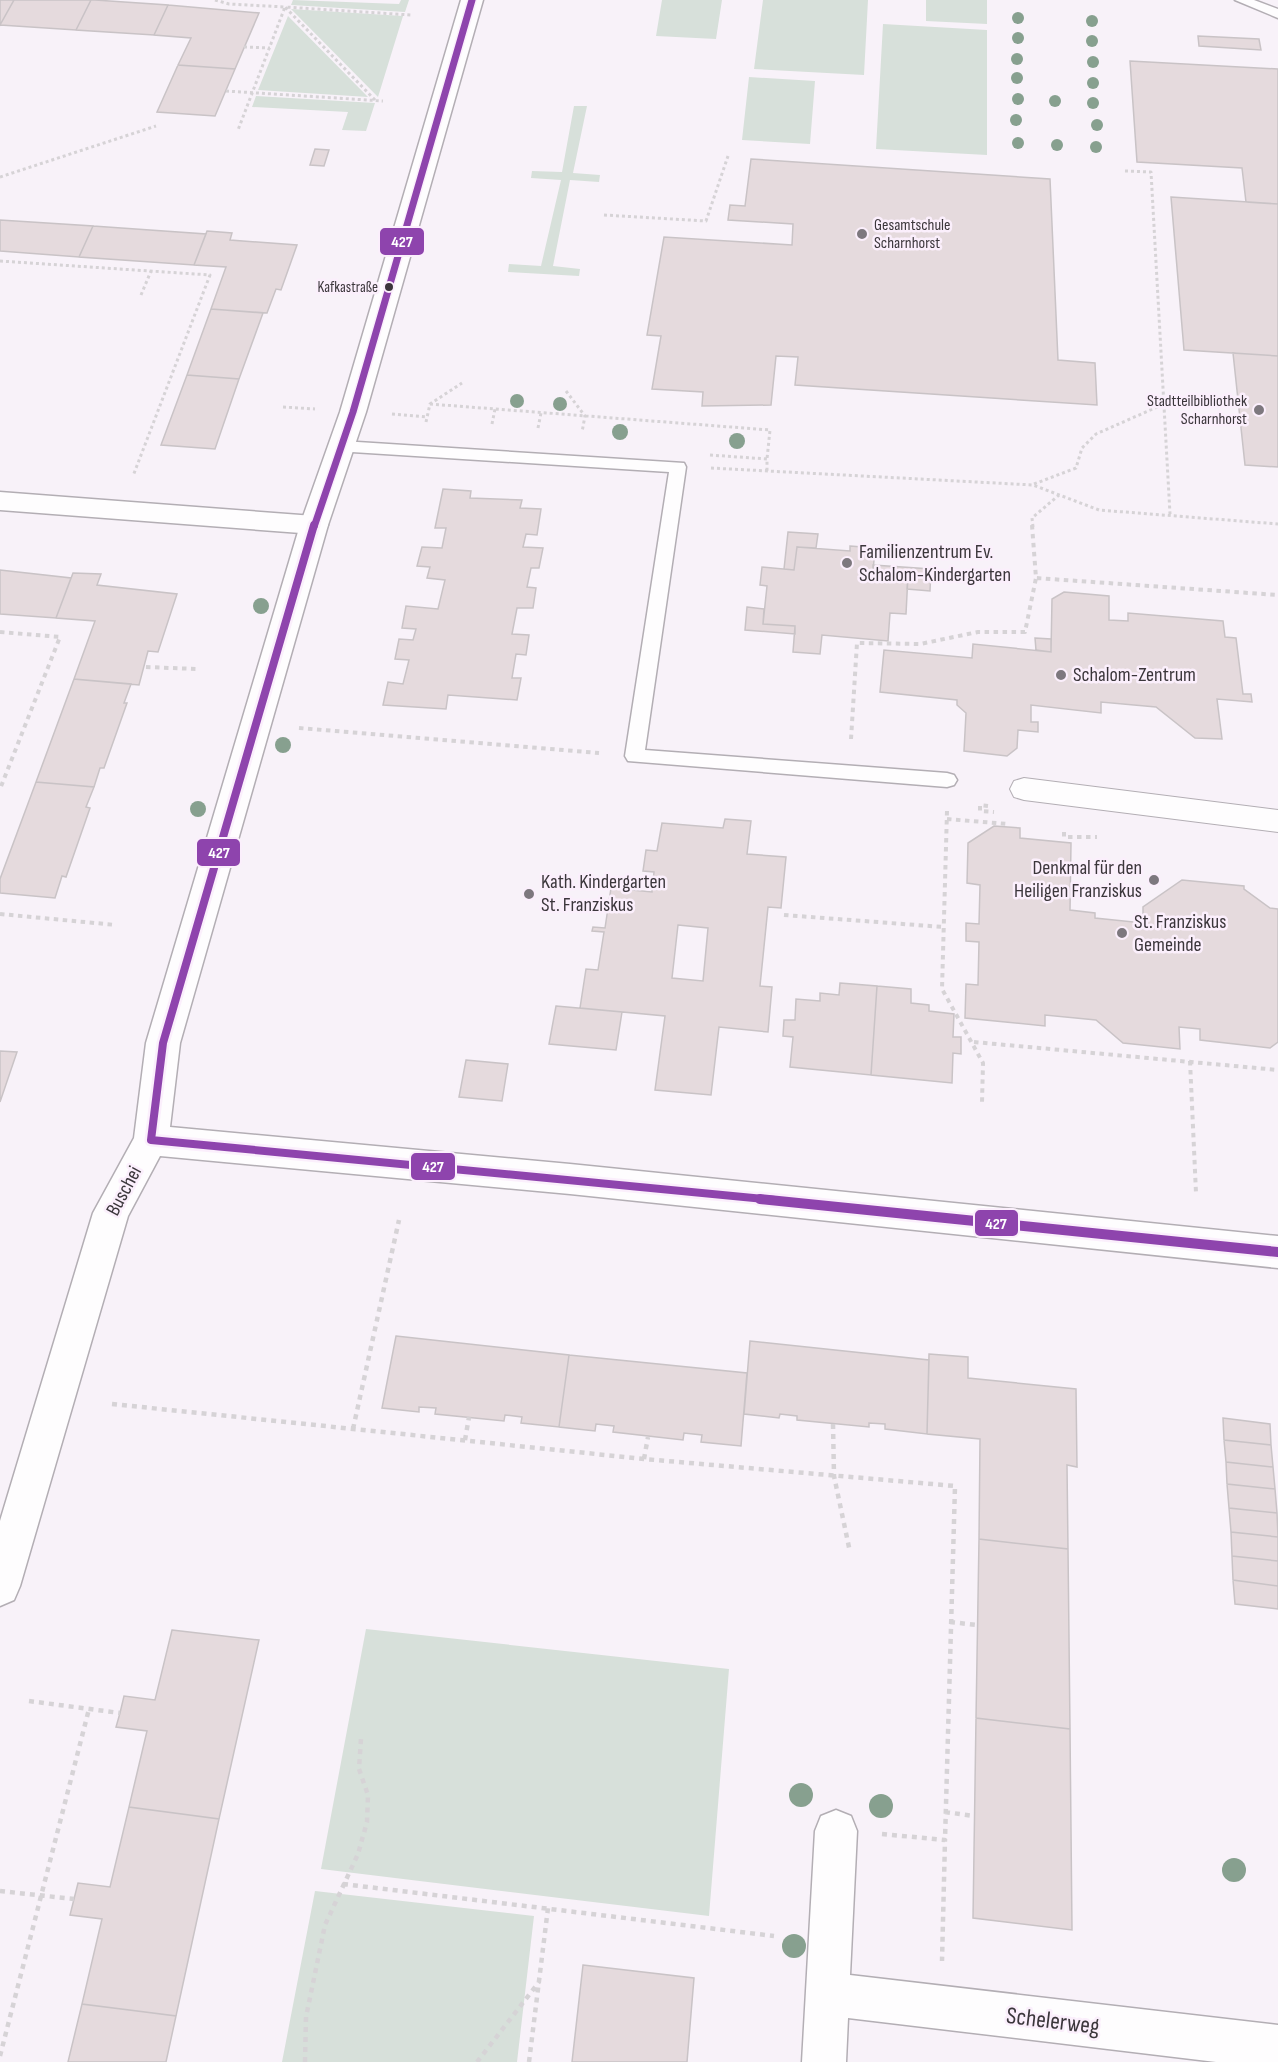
<svg xmlns="http://www.w3.org/2000/svg" width="1278" height="2062" viewBox="0 0 1278 2062" font-family="'Sofia Sans Condensed',sans-serif">
<style>
.green{fill:#d7e0da}
.building{fill:#e5dadd;stroke:#c9c3c6;stroke-width:1.5;fill-rule:evenodd}
.lines{fill:none;stroke-linecap:round;stroke-linejoin:round}
.service-casing{stroke:#b3aeb4;stroke-width:3}
.pedestrian-casing{stroke:#b3aeb4;stroke-width:2}
.minor-casing{stroke:#b3aeb4;stroke-width:3}
.tertiary-casing{stroke:#b3aeb4;stroke-width:3}
.path-far2{stroke:#d6d3d6;stroke-width:3;stroke-dasharray:3 3;stroke-linecap:butt}
.path-far1{stroke:#d6d3d6;stroke-width:4;stroke-dasharray:4.5 4.5;stroke-linecap:butt}
.path{stroke:#d6d3d6;stroke-width:4.5;stroke-dasharray:5 5;stroke-linecap:butt}
.service{fill:#fefdfe;fill-rule:evenodd}
.pedestrian{fill:#fefdfe;fill-rule:evenodd}
.minor{fill:#fefdfe;fill-rule:evenodd}
.tertiary{fill:#fefdfe;fill-rule:evenodd}
.bus-1-far2-casing{stroke:#fbeffc;stroke-width:10}
.bus-1-far1-casing{stroke:#fbeffc;stroke-width:13}
.bus-1-casing{stroke:#fbeffc;stroke-width:15}
.bus-1-far2{stroke:#8e44ad;stroke-width:7}
.bus-1-far1{stroke:#8e44ad;stroke-width:8}
.bus-1{stroke:#8e44ad;stroke-width:10}
.tree{fill:#87a08f}
.poi-dot{fill:#7d787e;stroke:#fbeffc;stroke-width:2}
.bus-dot{fill:#3b363b;stroke:#fbeffc;stroke-width:2}
.labels{text-anchor:middle;dominant-baseline:central;stroke-width:5;stroke-linejoin:round;paint-order:stroke}
.far-bus-label{font-size:15px;fill:#3b363b;stroke:#fbeffc;text-anchor:end}
.far-poi-label{font-size:16px;fill:#3b363b;stroke:#fbeffc;text-anchor:start}
.poi-label{font-size:20px;fill:#3b363b;stroke:#fbeffc;text-anchor:start}
.street-label{font-size:20px;fill:#3b363b;stroke:#fbeffc}
.near-street-label{font-size:24px;fill:#3b363b;stroke:#fbeffc}
.line-badge{stroke:#fbeffc;stroke-width:2}
.badge-label{font-size:16px;text-anchor:middle;font-weight:bold;fill:#fff}
</style>
<rect width="100%" height="100%" fill="#f8f2f9"/>
<path class="green" d="M293,0l106,4 2,-4h8l-4,12 -114,-7z
M662,0h60l-6,39 -60,-3z
M763,0h105l-4,75 -110,-6z
M926,0h61v24l-61,-3z
M291,9l112,7 -25,81z
M288,16l80,81 -110,-7z
M883,24l104,6v125l-111,-6z
M749,77l66,4 -5,63 -68,-4z
M256,96l119,7 -9,28 -24,-1 6,-18 -96,-5z
M574,106h13l-14,67 27,2 -1,7 -29,-2 -17,86 27,3 -1,7 -71,-4 1,-8 32,2 20,-86 -30,-2 1,-7 30,1z
M366,1629l363,40 -20,247 -388,-47z
M315,1891l219,25 -17,146h-235z"/>
<path class="building" d="M0,0h14l-14,25z
M14,0h77l-15,30 -76,-5z
M91,0h4l73,5 -14,30 -78,-5z
M168,5l91,8 -24,56 -57,-4 13,-27 -37,-3z
M1198,36l61,3 2,11 -62,-4z
M1130,61l148,8v135l-32,-2 -4,-34 -105,-6z
M178,65l57,4 -20,47 -58,-4z
M315,149l14,1 -5,16 -14,-1z
M751,159l299,20 8,181 37,3 2,42 -302,-20 3,-28 -22,-1 -5,49 -69,1 1,-14 -51,-3 9,-53 -14,-1 17,-98 128,8 1,-21 -65,-4 2,-15 15,1z
M1171,197l107,7v152l-94,-6z
M0,220l93,6 -14,31 -79,-6z
M93,226l113,8 -12,31 -115,-8z
M207,231l25,2 -2,7 67,5 -16,45 -5,-1 -9,24 -56,-4 15,-42 -32,-2z
M211,309l52,4 -24,66 -52,-4z
M1233,353l45,3v111l-33,-2z
M187,375l52,4 -24,70 -54,-4z
M443,489l28,2 -1,7 52,2 -2,8 21,1 -4,26 -11,-1 -3,13 20,1 -4,20h-8l-4,19 9,1 -3,20h-16l-5,26 17,1 -3,20 -10,-1 -4,24h9l-4,22 -69,-5 -2,14 -63,-4 5,-23 15,2 6,-24 -14,-1 4,-20 14,1 3,-11 -14,-1 4,-22 32,3 7,-29 -18,-2 3,-11 -13,-1 5,-19 20,1 4,-20h-11z
M788,532l30,2 -2,14 -19,-1 -3,23 -10,-1z
M850,546l25,2 -2,24 35,3 -2,39 -16,-1 -2,28 -66,-6 -2,19 -27,-2 2,-26 -32,-2 4,-38 -7,-1 2,-18 32,3 3,-23 53,4z
M873,565l58,4 -1,22 -23,-2 1,-14 -35,-3z
M0,570l71,8 -15,40 -56,-4z
M73,573l28,1 -4,11 80,9 -19,58 -10,-1 -9,34 -65,-6 21,-58 -39,-3z
M1064,592l45,4v24l19,1v-8l95,8 2,16 11,1 7,56h8l1,8 -35,-3 5,40 -27,-1 -39,-31 -55,-5v11l-70,-8v17h7v10l-20,-2 -1,18 -10,8 -43,-5 2,-38 -9,-8v-5l-77,-8 4,-42 88,8 1,-14 78,8 1,-53z
M747,607l17,2 -1,15 32,2v8l-50,-4z
M1035,638l16,1v13l-15,-2z
M74,679l57,5 -7,19h3l-23,65h-4l-6,19 -58,-5z
M36,782l58,5 -8,20 4,1 -24,69 -4,-1 -7,22 -55,-5v-14z
M725,819l26,2 -4,33 39,3 -5,51 -13,-1 -8,79 12,1 -4,45 -49,-5 -8,68 -56,-5 10,-74 -85,-8 6,-39 12,1 6,-38 -12,-1 1,-4 12,1 6,-40 41,4 2,-20 -11,-1 3,-21 11,1 5,-28 61,5zM678,925l30,3 -5,53 -31,-3z
M994,826l26,2v10l51,5 -1,67 25,3v5l48,5v-16l39,-27 62,6v3l26,19 8,1v133l-8,6 -70,-8v-11l-21,-2 1,22 -57,-6 -27,-23 -51,-5v11l-80,-8 1,-34 12,1 1,-43 -13,-1v-18l13,1 1,-39 -13,-2 1,-40z
M840,983l37,3 -6,89 -81,-8 3,-30 -10,-1 1,-16h11l1,-21 24,2v-8l19,2z
M877,986l34,3v14l18,2v6l25,3 -1,23h8v17l-8,-1 -1,30 -81,-8z
M556,1006l66,6 -6,38 -67,-6z
M0,1051l17,1 -17,50z
M466,1060l42,4 -6,37 -43,-4z
M396,1336l173,19 -10,72 -38,-4 1,-6 -17,-2 -1,6 -69,-7 1,-6 -17,-1v5l-37,-4z
M750,1341l179,19 -2,74 -42,-5v-5l-16,-1v4l-72,-7v-4l-17,-2 -1,4 -35,-4z
M929,1354l39,3v21l108,11 1,78 -10,-2 1,84 -89,-10 1,-100 -53,-5z
M569,1355l178,18 -6,73 -40,-4 1,-7 -18,-2 -1,7 -70,-8 1,-6 -18,-2 -1,7 -36,-4z
M1223,1418l47,6 1,21 -47,-5z
M1224,1440l47,5 2,22 -47,-5z
M1226,1462l47,5 2,22 -48,-5z
M1227,1484l48,5 2,24 -48,-5z
M1229,1508l48,5 1,24 -47,-5z
M1231,1532l47,5v24l-46,-5z
M979,1539l89,10 2,180 -94,-11z
M1232,1556l46,5v25l-45,-6z
M1233,1580l45,6v23l-43,-5z
M172,1630l87,10 -40,179 -90,-12 18,-76 -31,-4 4,-14 4,-17 31,4z
M976,1718l94,11 2,201 -99,-12z
M129,1807l90,12 -43,197 -94,-12 20,-85 -32,-4 8,-32 32,4z
M583,1965l111,13 -7,84h-115z
M82,2004l94,12 -10,46h-98z"/>
<g class="lines">
<g class="service-casing">
<path id="service" d="M1235,0h19l24,9v9z
M342,441l342,22 2,4 -41,283 302,23 7,2 3,5 -3,5 -7,2 -319,-26 -3,-5 44,-284 -333,-21 -2,-4z"/>
</g>
<g class="pedestrian-casing">
<path id="pedestrian" d="M1024,778l254,32v22l-254,-32 -10,-3 -4,-8 4,-8z"/>
</g>
<g class="minor-casing">
<path id="minor" d="M0,492l314,24 10,2 4,7 -4,7 -10,2 -314,-24z
M836,1810l15,6 6,15 -7,144 428,50v37h-62l-368,-44 -2,44h-44l13,-231 6,-15z"/>
</g>
<g class="tertiary-casing">
<path id="tertiary" d="M461,0h22l-117,412 -38,113 -148,518 -10,84 400,37 708,72v32l-708,-74 -410,-38 -32,60 -108,370 -6,14 -14,6v-85l93,-308 41,-75 12,-95 154,-518 40,-113z"/>
</g>
<path class="path-far2" d="M215,0l14,4 56,3 -47,123
M244,47l26,1
M226,91l157,10
M375,100l-90,-93 126,8
M1125,171l26,1 19,342
M0,177l156,-51
M604,215l102,6 22,-65
M0,261l210,14 -77,201
M141,295l10,-24
M566,391l19,25 -3,16
M430,404l340,26 -3,29
M283,407l32,2
M392,414l35,3
M426,422l4,-18 32,-21
M492,424l3,-15
M538,428l3,-15
M710,455l57,4v12
M711,468l322,17 66,25 179,14
M1034,484l42,-16 6,-20 14,-14 68,-30
M1033,527l-1,-9 27,-23"/>
<path class="path-far1" d="M1032,525l4,53 242,17
M0,632l60,5 -60,152
M146,667l51,2
M299,728l300,25
M851,739l6,-96 63,1 58,-12h47l11,-54
M988,806l-8,-1v6l14,1
M947,811l-5,178 41,74 -1,40
M947,819l60,5
M1064,832v5h33
M0,914l116,11
M784,915l159,12
M974,1042l304,28
M1190,1061l6,132"/>
<path class="path" d="M112,1404l532,55 311,27 -10,354
M833,1424l1,52 16,76
M353,1429l46,-209
M465,1440l4,-23
M644,1459l4,-22
M950,1622l27,3
M29,1701l91,12
M945,1812l29,4
M882,1834l63,6 -3,121
M343,1884l431,52
M0,1891l74,8
M0,2056l89,-347
M305,2062l1,-45 19,-92 33,-71 9,-32 1,-27 -9,-26 2,-30
M477,2062l62,-80
M529,2062l19,-154"/>
<use href="#service" class="service"/>
<use href="#pedestrian" class="pedestrian"/>
<use href="#minor" class="minor"/>
<use href="#tertiary" class="tertiary"/>
<g class="bus-1-far2-casing">
<path id="bus-1-far2" d="M314,527l39,-115 119,-412"/>
</g>
<g class="bus-1-far1-casing">
<path id="bus-1-far1" d="M151,1140l12,-97 151,-518
M151,1140l624,60"/>
</g>
<g class="bus-1-casing">
<path id="bus-1" d="M760,1199l518,53"/>
</g>
<use href="#bus-1-far2" class="bus-1-far2"/>
<use href="#bus-1-far1" class="bus-1-far1"/>
<use href="#bus-1" class="bus-1"/>
</g>
<g class="tree">
<circle cx="1018" cy="18" r="6"/>
<circle cx="1092" cy="21" r="6"/>
<circle cx="1018" cy="38" r="6"/>
<circle cx="1092" cy="41" r="6"/>
<circle cx="1017" cy="59" r="6"/>
<circle cx="1093" cy="62" r="6"/>
<circle cx="1017" cy="78" r="6"/>
<circle cx="1093" cy="83" r="6"/>
<circle cx="1018" cy="99" r="6"/>
<circle cx="1055" cy="101" r="6"/>
<circle cx="1093" cy="103" r="6"/>
<circle cx="1016" cy="120" r="6"/>
<circle cx="1097" cy="125" r="6"/>
<circle cx="1018" cy="143" r="6"/>
<circle cx="1057" cy="145" r="6"/>
<circle cx="1096" cy="147" r="6"/>
<circle cx="517" cy="401" r="7"/>
<circle cx="560" cy="404" r="7"/>
<circle cx="620" cy="432" r="8"/>
<circle cx="737" cy="441" r="8"/>
<circle cx="261" cy="606" r="8"/>
<circle cx="283" cy="745" r="8"/>
<circle cx="198" cy="809" r="8"/>
<circle cx="801" cy="1795" r="12"/>
<circle cx="881" cy="1806" r="12"/>
<circle cx="1234" cy="1870" r="12"/>
<circle cx="794" cy="1946" r="12"/>
</g>
<g class="poi-dot">
<circle cx="862" cy="234" r="6"/>
<circle cx="1259" cy="410" r="6"/>
<circle cx="847" cy="563" r="6"/>
<circle cx="1061" cy="675" r="6"/>
<circle cx="1154" cy="880" r="6"/>
<circle cx="529" cy="894" r="6"/>
<circle cx="1122" cy="933" r="6"/>
</g>
<circle class="bus-dot" cx="389" cy="287" r="5"/>
<g class="labels">
<g class="far-bus-label">
<text x="378" y="287">Kafkastraße</text>
</g>
<g class="far-poi-label">
<text x="874" y="225">Gesamtschule<tspan x="874" dy="18">Scharnhorst</tspan></text>
<text x="1247" y="401" text-anchor="end">Stadtteilbibliothek<tspan x="1247" dy="18">Scharnhorst</tspan></text>
</g>
<g class="poi-label">
<text x="859" y="552">Familienzentrum Ev.<tspan x="859" dy="23">Schalom-Kindergarten</tspan></text>
<text x="1073" y="675">Schalom-Zentrum</text>
<text x="1142" y="868" text-anchor="end">Denkmal für den<tspan x="1142" dy="23">Heiligen Franziskus</tspan></text>
<text x="541" y="882">Kath. Kindergarten<tspan x="541" dy="23">St. Franziskus</tspan></text>
<text x="1134" y="922">St. Franziskus<tspan x="1134" dy="23">Gemeinde</tspan></text>
</g>
<g class="street-label">
<text transform="translate(124 1191) rotate(-62)">Buschei</text>
</g>
<g class="near-street-label">
<text transform="translate(1053 2021) rotate(7)">Schelerweg</text>
</g>
</g>
<g class="line-badge">
<rect x="379" y="227" width="46" height="29" rx="6" fill="#8e44ad"/>
<rect x="196" y="838" width="45" height="29" rx="6" fill="#8e44ad"/>
<rect x="410" y="1152" width="46" height="29" rx="6" fill="#8e44ad"/>
<rect x="974" y="1209" width="45" height="28" rx="6" fill="#8e44ad"/>
</g>
<g class="badge-label">
<text x="402" y="247">427</text>
<text x="219" y="858">427</text>
<text x="433" y="1172">427</text>
<text x="996" y="1229">427</text>
</g>
</svg>
